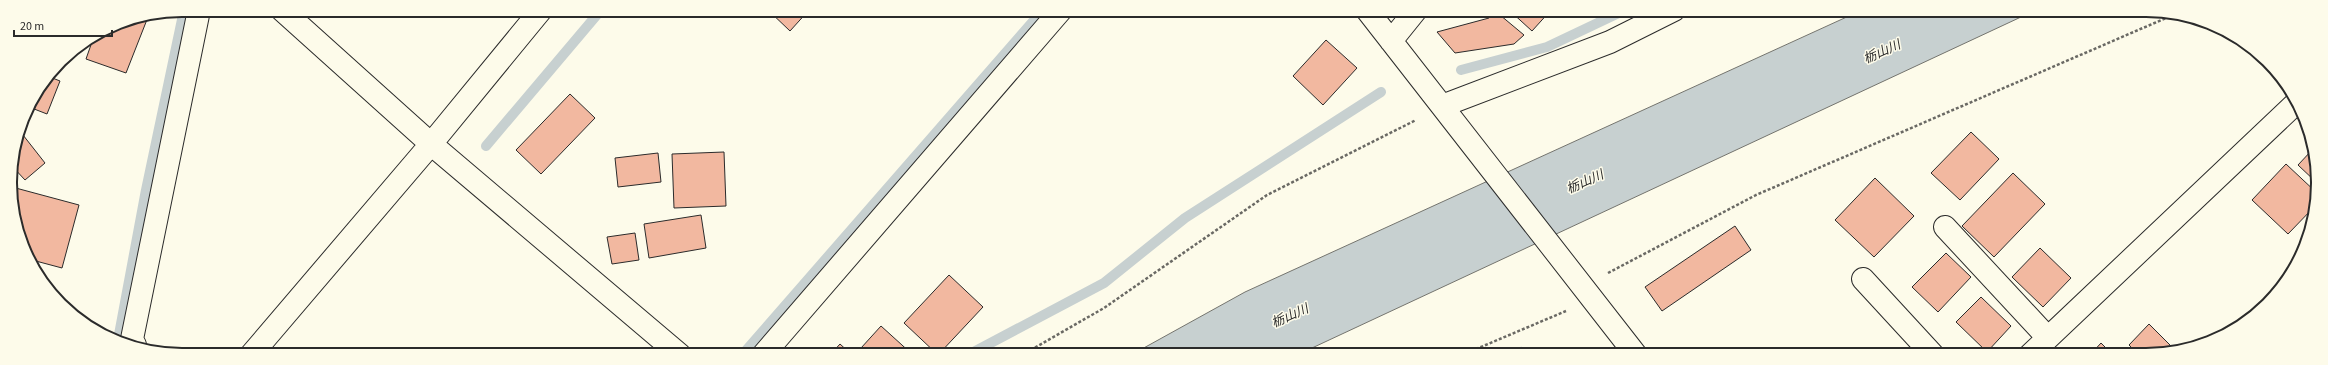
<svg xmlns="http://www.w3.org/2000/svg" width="2328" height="365" viewBox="0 0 2328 365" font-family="'Source Sans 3','Noto Sans JP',sans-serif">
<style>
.water{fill:#c7d0d0;stroke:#74746e}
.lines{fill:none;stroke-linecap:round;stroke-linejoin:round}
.stream{stroke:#c7d0d0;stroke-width:10}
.building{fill:#f2b8a0;stroke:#2b2b2b}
.minor-casing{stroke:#2b2b2b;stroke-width:24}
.path{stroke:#6a6964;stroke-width:2.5;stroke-dasharray:3 2;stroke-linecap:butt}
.minor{stroke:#fdfbea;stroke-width:22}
.labels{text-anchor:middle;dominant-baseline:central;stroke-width:3;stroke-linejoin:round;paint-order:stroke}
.water-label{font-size:13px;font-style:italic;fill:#2b2b2b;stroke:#fdfbea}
.rim{fill:none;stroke:#2b2b2b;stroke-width:2}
</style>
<rect width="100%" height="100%" fill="#fdfbea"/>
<path class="water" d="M1862,10h174l-739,345h-166l114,-63z"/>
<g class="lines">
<path class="stream" d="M1461,70l86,-23 78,-37
M486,146l115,-136
M118,340l28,-150 38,-180
M742,355l301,-345
M968,355l136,-72 81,-65 196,-126
M1515,355l6,-3 2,3"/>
</g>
<path class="building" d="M768,10h41l-19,21z
M1472,10h15l-7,8z
M1494,10l30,25 -10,9 -59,9 -18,-21 52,-14z
M1509,10h42l-19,21z
M148,17l-22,56 -40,-14 7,-20 24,-16z
M1326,40l31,28 -34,37 -30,-29z
M50,77l10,4 -13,33 -18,-7z
M570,94l25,24 -54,56 -25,-24z
M1971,132l28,27 -39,41 -29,-27z
M23,135l22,28 -20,17 -13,-14 6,-27z
M2312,150l4,32 -18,-17z
M724,152l2,54 -52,2 -2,-54z
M658,153l3,29 -43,5 -3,-29z
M2286,164l32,30 -3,12 -27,28 -36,-34z
M2013,173l32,31 -51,53 -32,-31z
M1875,178l39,38 -40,41 -39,-37z
M12,187l67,18 -17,63 -30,-8 -13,-22z
M701,215l5,33 -57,10 -5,-34z
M1735,226l16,24 -89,61 -17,-24z
M635,233l4,27 -27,4 -5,-27z
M2040,248l31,30 -28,29 -31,-30z
M1946,253l25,24 -33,35 -26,-25z
M949,275l34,32 -45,48 -34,-32z
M1981,297l30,29 -24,26 -31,-30z
M2149,324l26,26 -18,5h-18l-10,-10z
M881,326l32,29h-45l-7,-7z
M2101,343l12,12h-23z
M840,344l12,11h-22z"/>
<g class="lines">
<g class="minor-casing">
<path id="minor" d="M282,10l149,134 249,211
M1367,10l269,345
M1391,41l25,-31
M1442,106l168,-64 64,-32
M1945,227l103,111
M1863,279l70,76
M135,345l-3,-6 67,-329
M251,355l180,-211 110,-134
M763,355l298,-345
M2030,355l265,-251"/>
</g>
<path class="path" d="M1608,273l148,-78 417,-180
M1022,355l82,-47 163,-113 149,-75
M1462,355l104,-44"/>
<use href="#minor" class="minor"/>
</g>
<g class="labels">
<g class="water-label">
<text transform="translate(1882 52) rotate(-24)">栃山川</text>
<text transform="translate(1585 182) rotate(-24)">栃山川</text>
<text transform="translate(1290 316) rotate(-24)">栃山川</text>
</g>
</g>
<path d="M0 0H2328V365H0ZM182 17H2146A165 165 0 0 1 2311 182V183A165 165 0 0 1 2146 348H182A165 165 0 0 1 17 183V182A165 165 0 0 1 182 17Z" fill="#fdfbea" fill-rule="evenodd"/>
<path class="rim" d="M182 17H2146A165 165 0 0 1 2311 182V183A165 165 0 0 1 2146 348H182A165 165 0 0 1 17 183V182A165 165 0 0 1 182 17Z"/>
<path d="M14 30v6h98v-6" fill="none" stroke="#2b2b2b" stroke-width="2"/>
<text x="20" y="30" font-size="12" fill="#2b2b2b" stroke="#fdfbea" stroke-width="3" paint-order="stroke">20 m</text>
</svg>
